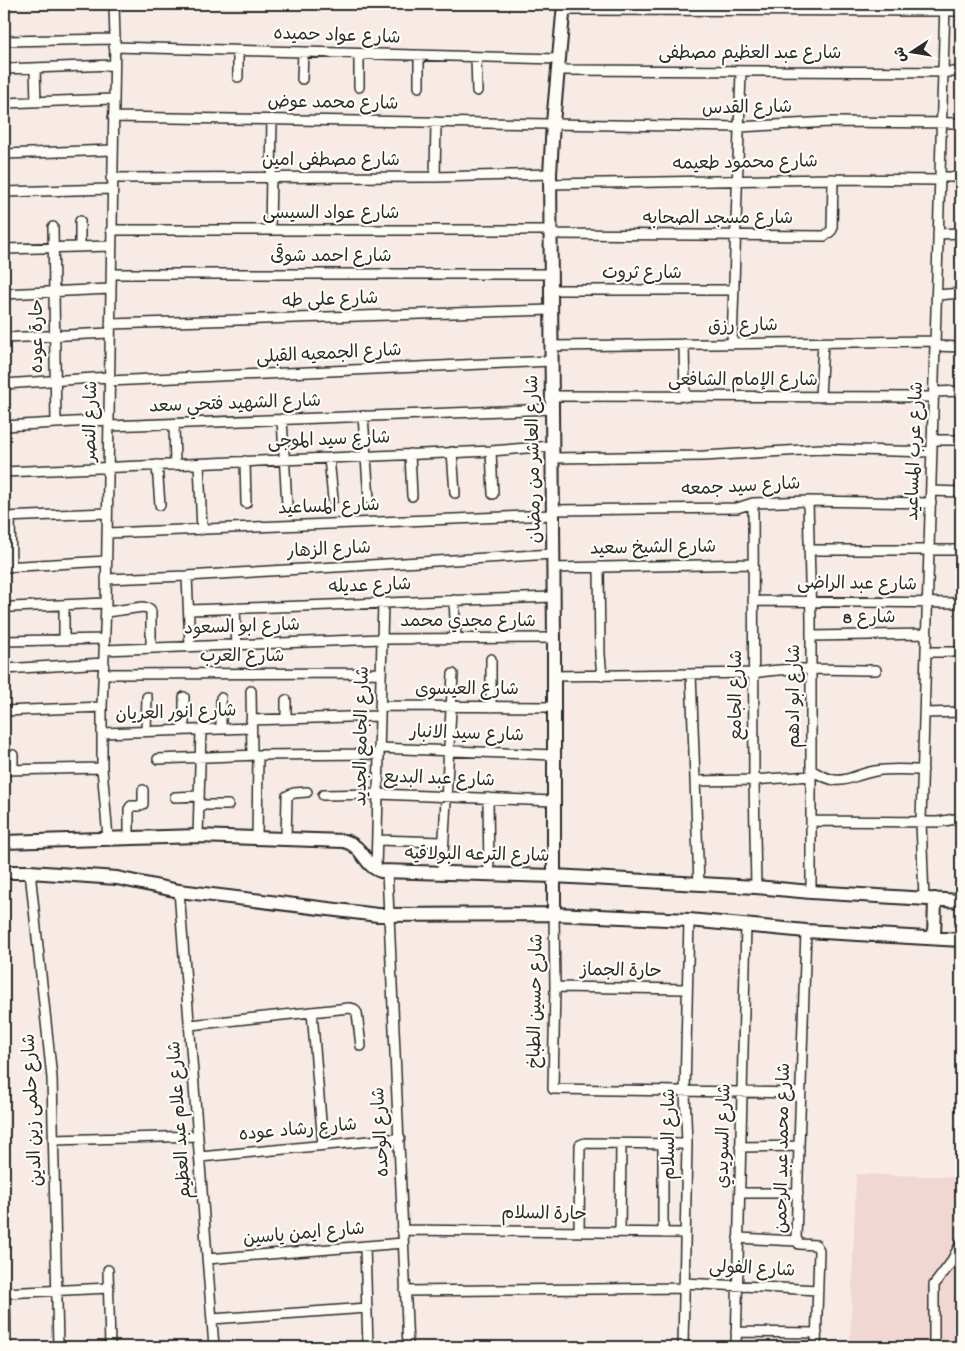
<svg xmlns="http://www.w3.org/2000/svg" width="965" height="1351" viewBox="0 0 965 1351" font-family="'Gochi Hand','Playpen Sans Arabic',sans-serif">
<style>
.built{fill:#f1d7d2}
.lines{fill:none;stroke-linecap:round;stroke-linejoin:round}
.street-casing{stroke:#2b2b2b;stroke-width:12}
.secondary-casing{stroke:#2b2b2b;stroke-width:16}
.street{stroke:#fdfcf7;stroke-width:9}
.secondary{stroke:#fdfcf7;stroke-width:12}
.labels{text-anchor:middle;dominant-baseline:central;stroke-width:4.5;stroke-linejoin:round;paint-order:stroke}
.street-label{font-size:18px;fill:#2b2b2b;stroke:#fdfcf7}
</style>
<rect width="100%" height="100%" fill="#f8ebe6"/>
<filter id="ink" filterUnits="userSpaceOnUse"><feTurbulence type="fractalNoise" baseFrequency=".02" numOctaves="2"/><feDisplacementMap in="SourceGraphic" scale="10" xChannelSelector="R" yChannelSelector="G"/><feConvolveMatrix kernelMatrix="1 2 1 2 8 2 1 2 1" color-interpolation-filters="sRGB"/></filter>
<g filter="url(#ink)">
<path class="built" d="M856,1174l105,3v170h-111z"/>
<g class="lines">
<g class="street-casing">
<path id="street" d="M563,10l398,1
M4,41l111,-2
M114,47l444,12
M419,55v32
M476,57l1,34
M4,69l110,-4
M35,69l1,33
M557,70l404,2
M238,77v-26
M302,79l1,-27
M359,87v-33
M4,103l109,-4
M113,117l626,10 91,-5 131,1
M4,154l108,-4
M435,177l1,-55
M940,177h21
M111,178l324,-1 115,-3
M550,184l283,-5 107,1
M4,192l107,-3
M80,221v26
M53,227l3,196
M111,230h439
M270,230l2,-111
M551,234l274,2 7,-6 1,-51
M938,234l23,-1
M4,249l107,-3
M111,274h440
M551,290h183
M4,294l106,-5
M937,295l24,-2
M110,324l441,-14
M4,338l105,-5
M684,344l1,53
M732,344l9,-273
M551,346l384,-5
M935,346l26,1
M109,381l442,-20
M4,384l105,-7
M934,392l27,-1
M552,396l382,1
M820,397l3,-54
M363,416l6,83
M282,419l5,86
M174,424l1,41
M4,426l105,-6
M109,426l443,-17
M933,440h28
M491,451l2,43
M452,452l3,41
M410,454l2,42
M329,458l4,41
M552,458l152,-2 116,-7 112,3
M245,461l1,42
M199,464l3,66
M157,465l3,40
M4,472l487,-21 61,-5
M931,491l30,1
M808,501l3,119v272
M753,503l1,277 2,107
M553,510l184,-2 16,-5 55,-2 123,2
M4,517l103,-4
M10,517l1,49
M107,533l446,-18
M809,550h152
M4,567l102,-6
M599,567l1,88 2,21
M553,568l200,-4
M187,576l3,71
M106,579l81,-3 366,-22
M454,600l2,37
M753,601l208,2
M12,607l94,-4
M235,609l2,37
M189,610l364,-13
M106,612l37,-5 7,2 1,3v36
M811,636l116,-2
M64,640v-35
M4,641l100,-2
M104,650l278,-11 172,-1
M927,652h34
M491,659v48
M4,669l100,-6
M103,674l278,-1
M691,674l8,210
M553,676l201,-3c40,-7 82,-3 122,-3
M251,691l1,64
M184,697v33
M221,698v31
M286,700v18
M380,706l173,1
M4,711l98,-4
M925,713l36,-1
M251,720l129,-4
M146,731l1,-34
M102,733l149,-5
M379,748l175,7
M158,759l100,-4 121,-1
M4,770l98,-2
M13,770v-15
M811,770c32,19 33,7 64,1 15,-3 33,-1 48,-1
M696,781l58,-1 57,-4
M323,795l55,-1 176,7
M175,797l24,-1
M488,798l1,77
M199,805h29
M811,821l127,1 23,-4
M198,836l3,-106
M108,838l-6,-70v-61l4,-104 9,-564 -1,-35
M129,838v-29l2,-3h7l5,-2v-14
M257,839l1,-84
M286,839l1,-43 7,-3 13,-1
M377,840l66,2
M376,870l7,-268
M387,871l21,476
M30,872l22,206 6,269
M442,873l11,-199
M179,891l35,456
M924,899l-3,-78 24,-817
M554,914l1,73 -2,102 248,4
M806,931l-10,307 3,6 17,1 3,5 -3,97
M555,987l132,2
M312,1012l11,133
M190,1025l159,-17 5,1 3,4 4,33
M53,1140l145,-4
M663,1144v89
M740,1147l59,-1
M200,1157l200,-19
M740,1193h58
M402,1230l283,3
M579,1232l1,-87 5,-2 102,1
M620,1232l1,-88
M738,1238l59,3
M365,1246l3,101
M207,1259l196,-16
M108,1270l2,77
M684,1283l134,7
M405,1291l279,-3
M4,1293l105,-5
M5,1293l1,54
M212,1319l155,-11
M736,1332l81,1
M683,1347l4,-203 -2,-52 4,-172
M736,1347l10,-422
M934,1347v-62l16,-21 11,-21"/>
</g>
<g class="secondary-casing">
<path id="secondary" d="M4,842l194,-6 146,5c20,5 20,25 37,30l173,5 202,11 55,5 150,9
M4,872h26l87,6 62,13 199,24 176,-1 135,6 117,11 155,9
M554,914v-276l-4,-464 3,-51 11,-119
M934,938l1,-39"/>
</g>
<use href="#street" class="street"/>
<use href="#secondary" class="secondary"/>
</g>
</g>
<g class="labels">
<g class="street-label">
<text transform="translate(337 37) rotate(2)">شارع عواد حميده</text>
<text x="750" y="54">شارع عبد العظيم مصطفى</text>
<text transform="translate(333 104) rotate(1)">شارع محمد عوض</text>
<text transform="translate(747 109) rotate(-1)">شارع القدس</text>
<text x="331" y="161">شارع مصطفى امين</text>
<text transform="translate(745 164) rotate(-1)">شارع محمود طعيمه</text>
<text x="331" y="214">شارع عواد السيسى</text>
<text x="718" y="219">شارع مسجد الصحابه</text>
<text x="331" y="257">شارع احمد شوقى</text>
<text x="642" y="274">شارع ثروت</text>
<text transform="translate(330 301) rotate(-2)">شارع على طه</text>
<text transform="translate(743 327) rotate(-1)">شارع رزق</text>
<text transform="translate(38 336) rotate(-90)">حارة عوده</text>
<text transform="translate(329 355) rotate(-3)">شارع الجمعيه القبلى</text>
<text x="743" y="381">شارع الإمام الشافعى</text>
<text transform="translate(235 405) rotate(-2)">شارع الشهيد فتحي سعد</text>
<text transform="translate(92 421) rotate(-89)">شارع النصر</text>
<text transform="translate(329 441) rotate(-2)">شارع سيد الموجى</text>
<text transform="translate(916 451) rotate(-88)">شارع عرب المساعيد</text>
<text transform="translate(535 459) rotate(-91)">شارع العاشر من رمضان</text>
<text transform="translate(741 488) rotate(-3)">شارع سيد جمعه</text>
<text transform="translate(329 508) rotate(-2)">شارع المساعيد</text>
<text transform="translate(653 549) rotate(-1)">شارع الشيخ سعيد</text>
<text transform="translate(329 551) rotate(-3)">شارع الزهار</text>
<text transform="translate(857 585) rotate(1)">شارع عبد الراضى</text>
<text transform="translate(370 587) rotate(-2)">شارع عديله</text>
<text transform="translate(869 619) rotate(-1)">شارع 8</text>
<text x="468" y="622">شارع مجدي محمد</text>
<text transform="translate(242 628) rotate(-2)">شارع ابو السعود</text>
<text x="242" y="657">شارع العرب</text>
<text x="467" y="690">شارع العيسوى</text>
<text transform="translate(737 695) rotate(-90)">شارع الجامع</text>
<text transform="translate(795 696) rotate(-90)">شارع ابو ادهم</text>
<text transform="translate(176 714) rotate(-2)">شارع انور العريان</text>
<text transform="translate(467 735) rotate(2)">شارع سيد الانبار</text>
<text transform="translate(363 736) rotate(-89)">شارع الجامع الجديد</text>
<text transform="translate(439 780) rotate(2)">شارع عبد البديع</text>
<text transform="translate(477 856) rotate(1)">شارع الترعه البولاقيه</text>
<text transform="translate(621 972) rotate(1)">حارة الجماز</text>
<text transform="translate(537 1001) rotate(-89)">شارع حسين الطباخ</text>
<text transform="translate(34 1110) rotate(-93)">شارع حلمى زين الدين</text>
<text transform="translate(181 1120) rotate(-94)">شارع علام عبد العظيم</text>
<text transform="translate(298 1131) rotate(-5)">شارع رشاد عوده</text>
<text transform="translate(382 1132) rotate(-93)">شارع الوحده</text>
<text transform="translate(670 1134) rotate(-90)">شارع السلام</text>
<text transform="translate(725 1136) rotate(-89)">شارع السويدي</text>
<text transform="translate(784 1148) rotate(-89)">شارع محمد عبد الرحمن</text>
<text transform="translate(544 1215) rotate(1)">حارة السلام</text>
<text transform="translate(304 1235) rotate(-5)">شارع ايمن ياسين</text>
<text transform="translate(752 1270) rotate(3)">شارع الفولى</text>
</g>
</g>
<rect width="965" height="1351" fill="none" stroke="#fdfcf7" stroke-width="20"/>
<rect x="10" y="10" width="945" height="1331" fill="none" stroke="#2b2b2b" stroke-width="2" filter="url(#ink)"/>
<g transform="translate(912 52) rotate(258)" stroke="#fdfcf7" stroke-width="4" paint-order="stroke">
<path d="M0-4L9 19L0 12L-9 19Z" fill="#2b2b2b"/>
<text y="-8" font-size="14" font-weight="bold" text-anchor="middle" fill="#2b2b2b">ش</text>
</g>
</svg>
